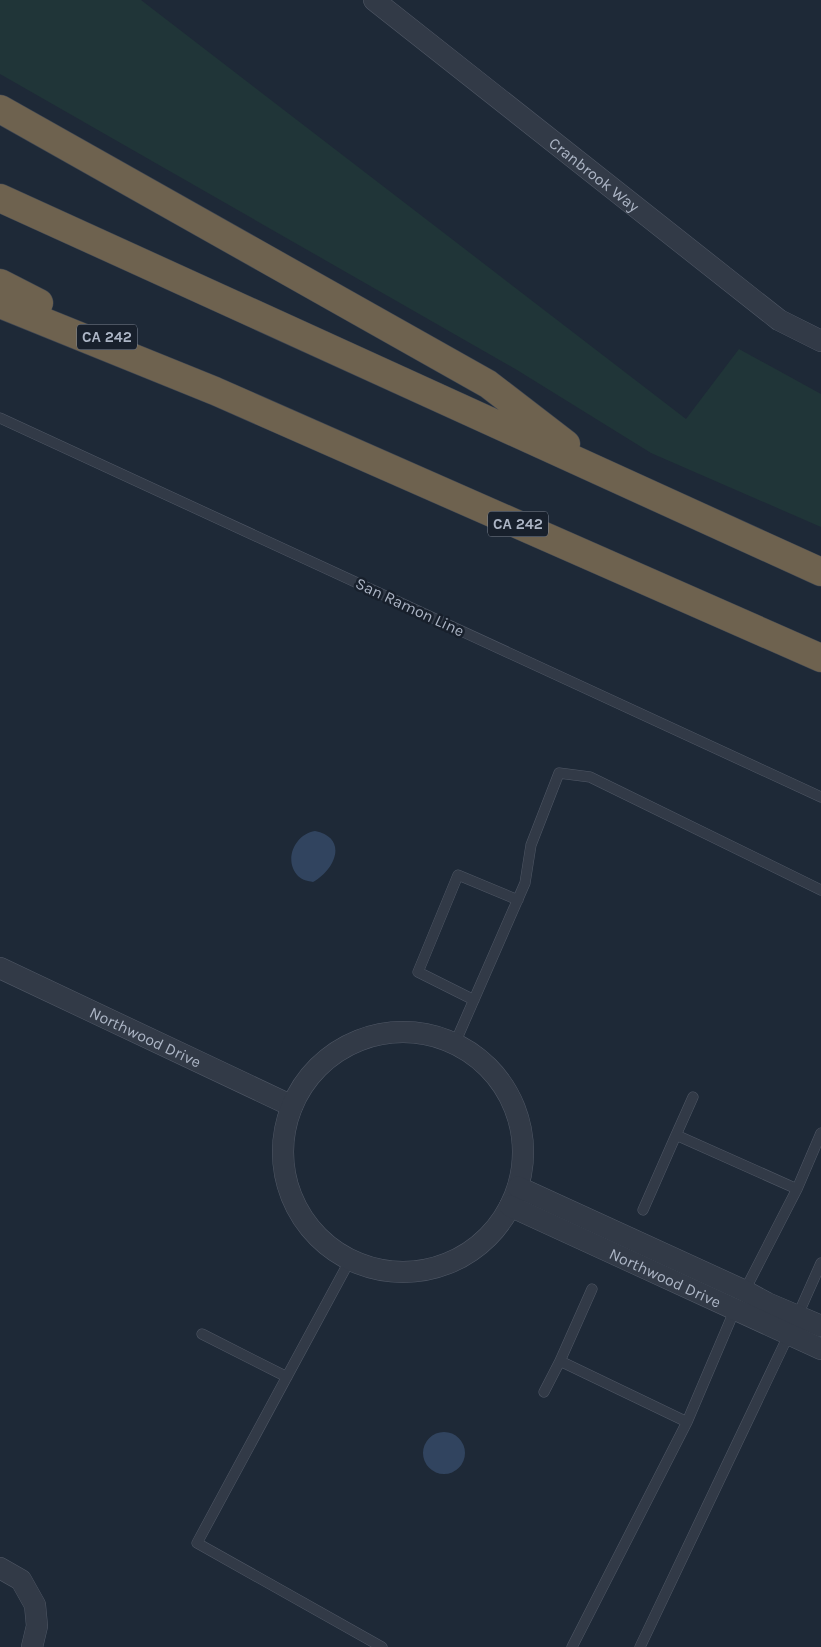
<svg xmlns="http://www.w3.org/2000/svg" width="821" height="1647" viewBox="0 0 821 1647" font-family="Karla,sans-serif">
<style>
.green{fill:#203538}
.water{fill:#31445f}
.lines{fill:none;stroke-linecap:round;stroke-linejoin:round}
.service-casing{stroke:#505866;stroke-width:11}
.minor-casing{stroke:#505866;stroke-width:22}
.motorway-casing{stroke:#3d4552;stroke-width:29}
.service{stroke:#323a47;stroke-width:10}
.minor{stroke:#323a47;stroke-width:21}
.motorway{stroke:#6e624f;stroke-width:28}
.labels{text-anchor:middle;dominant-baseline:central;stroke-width:5;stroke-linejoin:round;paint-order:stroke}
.shield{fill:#18202c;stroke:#808897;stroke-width:1}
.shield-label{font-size:15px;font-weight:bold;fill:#acb5c5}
.street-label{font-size:16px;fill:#acb5c5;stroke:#18202c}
</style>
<rect width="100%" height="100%" fill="#1e2937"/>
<path class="green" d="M0,0h141l545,419 53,-70 82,45v133l-170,-74 -134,-83 -517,-296z"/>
<path class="water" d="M315,831c34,7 20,39 -2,51 -5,-1 -11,-2 -15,-6 -15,-16 -3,-42 17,-45z
M423 1453a21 21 0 1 1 42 0a21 21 0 1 1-42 0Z"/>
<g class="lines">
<g class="service-casing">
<path id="service" d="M0,418l821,379
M474,1000l-56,-28 40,-97 60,25
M455,1043l70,-160 6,-38 28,-72 31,4 231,113
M676,1135l17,-38
M643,1210l33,-75 121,54
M350,1260l-153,283 185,104
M592,1289l-32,72 127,61
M743,1294l54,-105 24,-56
M796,1319l25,-56
M202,1334l85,43
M544,1392l16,-31
M572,1647l115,-225 49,-115
M640,1647l150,-315"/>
</g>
<g class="minor-casing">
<g id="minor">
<path id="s1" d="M374,0l405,320 42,21"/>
<path id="s2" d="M0,968l292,138"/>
<circle cx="403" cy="1152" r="120"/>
<path d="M518,1187l227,104 22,12 54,23"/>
<path id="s3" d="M510,1206l311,143"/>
<path d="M0,1568l21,12 14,25 2,21 -5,21"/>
</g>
</g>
<g class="motorway-casing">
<path id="motorway" d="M0,109l488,275 78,60
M0,198l821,374
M0,283l39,20
M0,304l215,87 606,267"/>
</g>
<use href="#service" class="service"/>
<use href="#minor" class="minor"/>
<use href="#motorway" class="motorway"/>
</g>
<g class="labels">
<g class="shield">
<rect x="77" y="324.5" width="60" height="25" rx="4"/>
<rect x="488" y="511.5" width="60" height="25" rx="4"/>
</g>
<g class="shield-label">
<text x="107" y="337">CA 242</text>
<text x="518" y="524">CA 242</text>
</g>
<g class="street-label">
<text stroke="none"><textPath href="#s1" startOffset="281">Cranbrook Way</textPath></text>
<text transform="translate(410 607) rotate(25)">San Ramon Line</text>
<text stroke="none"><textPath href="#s2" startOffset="161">Northwood Drive</textPath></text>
<text stroke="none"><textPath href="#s3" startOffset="171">Northwood Drive</textPath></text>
</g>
</g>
</svg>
